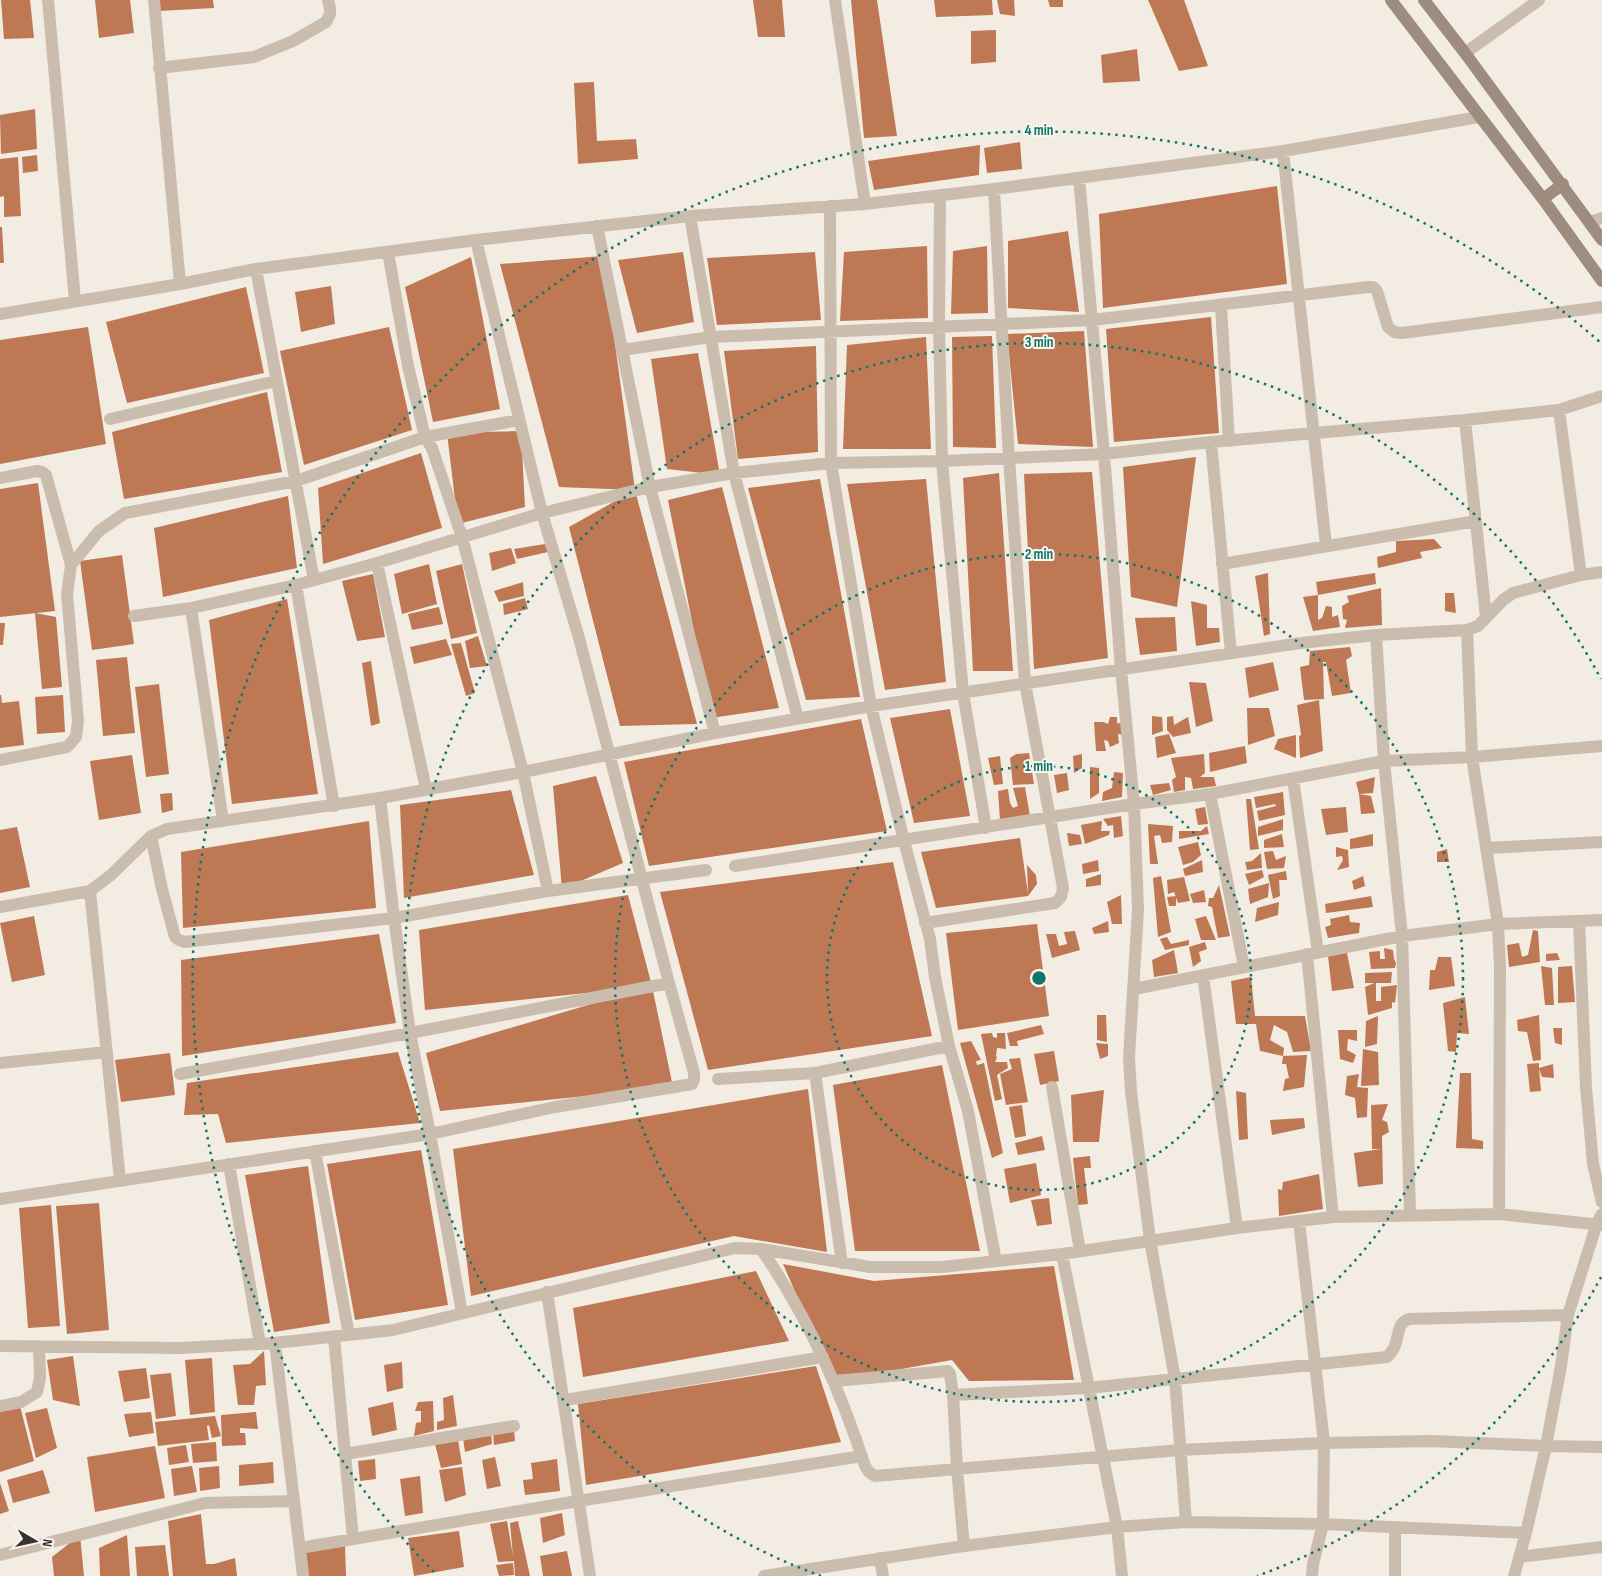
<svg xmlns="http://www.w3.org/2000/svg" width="1602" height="1576" viewBox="0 0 1602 1576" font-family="'Sofia Sans Condensed',sans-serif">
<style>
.building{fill:#be7854}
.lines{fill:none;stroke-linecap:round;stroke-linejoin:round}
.minor{stroke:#cabdae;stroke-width:12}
.secondary{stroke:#9e8d7f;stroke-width:12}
.ring{fill:none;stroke:#0f766e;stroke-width:2.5;stroke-dasharray:2.5 5}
.centre{fill:#0f766e;stroke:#faf5ee;stroke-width:2.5}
.ring-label{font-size:15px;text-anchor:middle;font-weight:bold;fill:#0f766e;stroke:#faf5ee;stroke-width:4;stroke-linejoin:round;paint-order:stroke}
</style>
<rect width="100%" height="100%" fill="#f2ece2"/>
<path class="building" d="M1,0h29l4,38 -30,1z
M95,0h35l4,33 -35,5z
M159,0h54l1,8 -55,3z
M753,0h29l3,37h-27z
M851,0h26l20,136 -33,2z
M934,0h58l1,15 -57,2z
M997,0h17l1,16 -15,-2z
M1048,0h15v7h-13z
M1148,0h36l24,66 -29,5z
M996,30v32l-25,2v-33z
M1137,49l3,32 -37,2 -2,-28z
M594,82l3,59 39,-2 2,20 -60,5 -4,-81z
M35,109l2,40 -36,5 -1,-39z
M1020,142l2,27 -35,4 -3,-25z
M980,145l-1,30 -105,15 -6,-29z
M37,155l1,16 -15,2 -1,-16z
M18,157l3,59 -17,1v-21l-4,1v-38z
M1277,186l10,98 -184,24 -4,-94z
M0,227h2l2,36h-4z
M1068,231l11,81 -71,-4v-67z
M927,246l1,72 -88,3 4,-69z
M987,246l1,67 -37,1 2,-63z
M683,252l11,70 -57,11 -19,-73z
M815,252l6,68 -104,5 -10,-67z
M603,256l32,234 62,234 -77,2 -51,-199 66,-37 -76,-3 -59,-223z
M471,257l29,152 -67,13 -28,-135z
M331,286l4,38 -34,8 -6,-40z
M246,287l18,86 -137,30 -21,-81z
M1211,317l8,116 -105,9 -8,-113z
M88,327l18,117 -106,20v-124z
M389,327l23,103 -108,35 -24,-114z
M1084,331l9,116 -75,-3 -11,-110z
M992,336l4,112 -43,-1 -1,-110z
M926,337l5,112h-88l4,-104z
M816,346l2,106 -80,7 -14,-108z
M698,353l22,122 -53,-6 -16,-110z
M267,392l15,80 -158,27 -12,-67z
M521,431l4,76 -67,17 -11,-91z
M421,453l21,75 -119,36 -5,-76z
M1196,457l-19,150 -46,-10 -8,-130z
M1092,472l16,186 -74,11 -10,-195z
M999,473l14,198h-40l-10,-193z
M820,479l40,218 -54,3 -58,-212z
M926,479l20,203 -61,8 -38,-206z
M38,483l17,128 -55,6v-128z
M722,487l57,221 -68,10 -43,-218z
M288,496l9,72 -134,29 -9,-69z
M1434,539l8,9 -22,4 2,6 -44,10 -1,-11 19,-5v-11z
M545,544l3,8 -31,7 -3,-10z
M511,548l5,15 -24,8 -3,-18z
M122,555l12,89 -42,6 -12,-89z
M429,564l8,40 -35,10 -8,-40z
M462,564l15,69 -26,6 -15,-68z
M1268,573l2,61 -6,2 -9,-60z
M1375,573l1,11 -58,11 -2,-13z
M373,574l12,63 -28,4 -15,-60z
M523,582l1,14 -25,6 -5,-11z
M1381,588l1,37 -37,3 2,-8 -4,-1 -1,-13 7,-4 -2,-6z
M1445,593h9l2,20 -11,-2z
M1318,595v25l4,-2 4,-12 6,1v10l6,-2 2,12 -27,4 -10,-34z
M525,598l3,11 -24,6 -1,-11z
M287,599l31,195 -86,10 -23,-184z
M1191,601l16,4v23h12l1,14 -24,4z
M439,607l4,17 -31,6 -4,-16z
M35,613l21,4 6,70 -20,2z
M1175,617l2,34 -37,4 -5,-37z
M0,623h5l-2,22h-3z
M478,636l9,30 -17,2 -5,-27z
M446,639l6,16 -38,9 -4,-17z
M461,643l14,50 -9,3 -15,-52z
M1350,647l2,9 -6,4 5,33 -19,3 -6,-34h-3l1,37 -20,1 -4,-33 9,-2 1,-14z
M127,657l8,76 -32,3 -7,-76z
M371,661l9,62 -9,3 -9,-63z
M1273,662l6,28 -30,8 -4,-30z
M1189,682l17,1 7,38 -17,6z
M159,684l10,90 -23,3 -11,-90z
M0,695h1l1,8 17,-2 5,44 -24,3z
M63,695l2,37 -28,2 -2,-37z
M1319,700l4,51 -23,7 -1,-22 2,-1 -4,-30z
M1247,708h22l6,28 -27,9z
M950,709l20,107 -56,7 -24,-105z
M1152,716l10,1 1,14 -11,4z
M1173,716l1,9 14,-8 3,16 -18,4 -6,-7v-13z
M1110,717h7v6l7,1 -1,11 -5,-1 1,9 -9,4 -2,-6 -4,-1 2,11h-10l-2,-29h9l5,2z
M861,719l26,112 -238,35 -25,-104z
M1169,734l7,19 -19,5 -2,-21z
M1296,735v23l-22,-9 4,-10z
M1245,746l2,17 -37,9 -1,-19z
M1029,753l5,31 -21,1 -3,-27 6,-4z
M1082,754v14l-8,5 -1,-17z
M1204,754l1,19 -5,4h14l2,9 -23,3 -2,-11 -6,-1v13l-11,2 -2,-12 4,-3 -5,-19z
M132,755l9,58 -42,7 -9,-59z
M1000,756l3,28 -9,1 -6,-27z
M1090,767l9,1v25l-9,6z
M1114,772l9,1 -1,24 -20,4 1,-9 9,-4z
M1067,773l2,17 -12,3 -3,-18z
M596,776l27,87 -61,26 -9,-103z
M1375,777l-2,16 -14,1 -3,-12z
M1169,783l2,7 -18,5 -3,-10z
M1025,787l5,29 -30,4 -2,-29 10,-2 2,14 3,5 5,-2 -5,-18z
M511,790l23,85 -130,23 -4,-93z
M1283,792l2,23 -26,6 -2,-10 19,-5 -1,-2 -19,4 -2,-11z
M172,793l1,17 -11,3 -2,-19z
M1359,794l12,2 4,17 -14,1z
M1246,799h5l8,50 -9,1z
M1205,807l3,17 -10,1 -3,-16z
M1346,807l2,25 -22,3 -5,-26z
M1121,816l2,20 -9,2 -1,-13 -5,1 -5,-7z
M1283,819v11l-25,6v-9z
M369,821l7,87 -193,20 -2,-76z
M1102,821l-1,10h9l-1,4 -24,9 -4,-19z
M1148,824l25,2 -1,16 -10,1 -2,-8 -6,1 4,28h-8z
M1207,826l2,8 -30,5v-8h22z
M17,827l13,60 -30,6v-63z
M1067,833l13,2 2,9 -13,2z
M1282,834l2,13 -20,1v-8z
M1373,834v12l-23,3v-10z
M1020,838l8,56 -1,-29 9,10 1,9 -9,12 -92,12 -15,-56z
M1198,842l3,13 -8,7 -10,3 -5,-18z
M1336,847l12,3 1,17 -12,3 6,-10 -1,-4 -6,1z
M1447,849l2,13h-12v-10z
M1273,851l3,9 10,-4 -2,12 -17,1 -3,-17z
M1261,853l1,15 -15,2 -2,-8 7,-1z
M1098,860l1,11 -16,3 -1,-10z
M1202,860l1,12 -18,4 -2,-7z
M893,862l39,174 -224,34 -48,-178z
M1262,870l2,7 -15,8 -4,-11z
M1286,871l1,9h-8l1,16 -7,3 -5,-24z
M1101,874v11l-15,2v-8z
M1161,876l10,56 -13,5 -5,-59z
M1363,876l2,10 -11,4 -2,-9z
M1184,877l6,24 -12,2 -4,-11 -6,2 -1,-14z
M1269,883l-1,14 -18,7 -2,-15z
M1219,885l11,51 -12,2 -6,-31 -4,-1 1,-8h4z
M1204,890l2,12 -13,1 -3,-9z
M628,895l24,91 21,101 -233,24 -14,-58 226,-67 -227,24 -6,-80z
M1121,895l1,29h-10l-5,-22z
M1176,896v10h-7l-2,-9z
M1371,896l2,11 -47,6 -1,-9z
M1279,902l-1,13 -23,7 2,-14z
M1349,915l1,7 10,1 -1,10 -31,5 -3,-11 6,-2 -1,-6z
M34,916l11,59 -33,7 -12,-59z
M1206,916l10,24h-15l-6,-21z
M1108,921l1,11 -15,2 -2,-6z
M1037,924l12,92 -91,14 -12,-97z
M1533,930l5,1 2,31 -31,5 -2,-22 12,-2 3,14 6,-2z
M1075,931l5,19 -28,8 -6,-24h10l3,12 8,-2 -3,-12z
M379,934l17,89 -214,33 -1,-96z
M1167,937l4,7 18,-4v5l-24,5 -5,-11z
M1205,942l2,7 -8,3 2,9 -8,6 -4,-20z
M1384,948l9,2 1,9 2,4 -1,5 -24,1 -2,-17 11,-1v8h5z
M1174,950l4,23 -24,4 -2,-17z
M1347,953l7,35 -22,3 -4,-35z
M1557,953l3,7 -14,1v-7z
M1438,957h13l4,29 -26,4 1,-20h5z
M1541,966l11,2 2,37h-9z
M1572,966l3,36 -17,1v-36z
M1392,972l-1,11h-15v18h5v-14l16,-2 -2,18 -3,-1v6l-24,7 -3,-28 9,-4h-9v-10z
M1251,977l4,39h50l6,35 -18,1 -6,-20 -13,-7 -4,15 14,8 -1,8 -23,-5 -4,-27h-20l-5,-43z
M1465,997l4,37 -12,-1 -1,19 -8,-1 -5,-48z
M1097,1015h9l1,27 -10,-2z
M1539,1015l2,45 -8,1 -6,-29 -9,-1 -1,-11z
M1378,1016l-1,28 -12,3 1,-26z
M1041,1025l3,9 -27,7 1,5h-8l-3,-13z
M1553,1028h9v17l-7,-2z
M1338,1030h19v11l-9,-2 -1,11 9,5 -3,8 -13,-4z
M992,1033l1,4 4,1v-5h8l1,16 -9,-1 -1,8 1,2 -2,4h12l1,6 -11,7 5,24 -7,2 -14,-67z
M971,1041l10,19 -5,1 1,4 7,-2 19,90 -11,5 -32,-115z
M1096,1043l12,1v12l-8,3z
M1363,1049l15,3 1,33 -18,1z
M1054,1051l5,30 -19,4 -6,-31z
M398,1052l22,71 -194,20 -8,-29 -34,1 3,-32z
M170,1053l5,42 -54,7 -6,-42z
M1307,1055l-3,32 -21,4 2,-12 4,-1 -3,-14h-4l1,-8z
M1020,1058l8,44 -22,3 -6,-31 12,-5 -3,-10z
M1539,1063v5l14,-4 1,14 -12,-1 -3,-8 2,22 -11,1 -3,-28z
M942,1065l38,186h-125l-22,-166z
M1460,1073h11l1,66 11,2v8l-27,-1z
M1359,1074l-2,13 11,1 -1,29 -10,1 -2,-20 -10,-3 2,-19z
M808,1089l19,163 -93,-16 -263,60 -18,-147z
M1104,1090l-5,52h-26l-2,-47z
M1236,1091l10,2 2,46 -9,1z
M1388,1104l-6,16 5,2 2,10 -7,4 1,48 -25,3 -4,-34 27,-4h-9l-1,-44z
M1022,1105l4,31 -11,2 -6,-31z
M1304,1118l1,10 -33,7 -2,-15z
M1042,1136l3,14 -27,5 -3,-12z
M421,1150l27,155 -93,15 -28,-156z
M1090,1156l1,12h-7l4,36 -10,1 -5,-47z
M1036,1163l5,32 -31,8 -6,-34z
M308,1166l22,157 -56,9 -29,-157z
M1319,1174l4,35 -44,7 -1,-27 4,1 1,-8z
M1049,1198l3,26 -15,2 -6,-26z
M99,1203l10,127 -42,4 -11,-128z
M51,1205l9,121 -32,2 -9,-120z
M783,1264l91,17 180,-15 20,114 -105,1 -17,-21 -118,21z
M756,1271l33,70 -206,36 -10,-69z
M264,1351l2,34 -10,1 -2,19h-16l-5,-40 17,-1z
M73,1356l7,50 -27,-6 -6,-40z
M212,1358l3,54 -25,3 -5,-55z
M402,1362l1,26 -16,4 -3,-27z
M816,1366l25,76 -255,43 -8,-81z
M146,1368l4,30 -26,4 -6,-31z
M171,1373l5,43 -20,3 -6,-44z
M453,1395l4,31 -20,4v-8l7,-2 -1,-22z
M433,1401l1,30 -20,5 2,-13 5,-1v-11h-6l3,-9z
M393,1402l4,28 -25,6 -4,-28z
M20,1406l14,55 -34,11v-61z
M47,1408l10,40 -21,10 -11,-45z
M151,1412l3,21 -25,4 -5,-23z
M256,1412l2,17 -18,-1v5h5l1,12 -24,1 -1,-31z
M215,1416l6,20 -9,2 -3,-13 -2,1 2,14 -51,6 -3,-24z
M514,1429l1,12 -21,4 -1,-12z
M491,1433l1,11 -27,8 -2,-14z
M458,1440l4,24 -21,4 -6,-24z
M216,1442l1,19 -24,2 -2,-19z
M186,1445l3,17 -20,3 -2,-17z
M155,1446l10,52 -70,14 -8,-55z
M495,1457l6,29 -14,3 -5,-29z
M375,1459l1,20 -16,2 -2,-20z
M557,1459l3,32 -35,4 -2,-15 10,-1 -2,-16z
M273,1462l1,21 -35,3v-21z
M192,1466l5,26 -23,4 -3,-27z
M219,1466l1,22 -20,3 -1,-23z
M462,1467l4,28 -21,7 -6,-32z
M43,1470l7,23 -37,10 -6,-23z
M420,1476l3,37 -18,3 -5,-37z
M0,1483l9,28 -9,3z
M562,1513l3,22 -22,8 -3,-25z
M201,1514l5,50h8l21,-6 2,18h-64l-5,-55z
M507,1521l6,35 -3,-33 8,-2 12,55h-15l-1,-15 -16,1 -8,-38z
M459,1531l5,36 -50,9 -6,-38z
M80,1535l4,41h-30l-2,-19z
M127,1535l3,41h-30l-1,-28z
M165,1545l4,31h-32l-2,-29z
M345,1546l1,30h-37l-3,-24z
M567,1551l5,25h-29l-3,-20z
M513,1563l1,12 -15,1 -3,-11z"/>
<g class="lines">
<path class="minor" d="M48,0l27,301
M154,0l26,284
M835,0l30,204
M1465,53l74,-53
M159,68l95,-11 39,-16 33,-19 4,-8v-6l-2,-8
M1283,151l43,395
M1079,178l25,276 17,215 13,135 4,106 -9,147 2,35 19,148 25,139 11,143
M940,195l-1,131 3,135 21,232 23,135
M830,206l1,257 40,243 33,135 26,98 5,38 14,69 19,65 28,150
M690,216l44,257 64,246
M1590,222l12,-4
M597,226l53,261 65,246
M388,252l20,114 17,71 7,11 30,89 61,235 25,119
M256,269l58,311
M1221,306l8,135
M0,314l180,-30 76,-15 220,-29 214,-24 175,-12 129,-15 289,-38 196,-34
M622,350l89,-13 381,-17 276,-33h5l4,4 11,36 6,5 8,1 200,-26
M1559,410l22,165
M110,419l166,-38
M1465,420l21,197
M1211,442l20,211
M0,478l37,-7 5,1 4,3 25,90
M377,563l49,226
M1222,564l254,-43
M296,585l38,221
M191,608l32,213
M134,616l57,-8 105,-23 81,-22 165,-50 108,-26 84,-14 97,-10 111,-2 162,-7 107,-12 254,-22 94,-10 43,-14
M1467,630l5,127 26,167 2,43 -1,247
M1376,635l8,126 18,175 8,279
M0,760l67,-13 9,-10 2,-16 -11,-127 4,-29 28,-34 26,-18 171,-32 129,-44 94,-17
M1293,779l25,173
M1210,794l34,173
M380,798l14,120 16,115 20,101 32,179
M151,836l11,53 13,48 4,3 6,2 209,-24 154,-27 158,-21
M1486,848l116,-6
M735,866l399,-62 76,-10 174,-33 88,-4 130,-11
M90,891l30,289
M0,907l90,-16 21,-16 40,-39 16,-7 213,-31 143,-26 192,-39 156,-27 430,-63 75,-8 91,-5 11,-4 25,-26 10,-7 68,-18 21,-3
M1579,921l7,166 7,77 9,38
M925,923l130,-20 6,-6 2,-9 -38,-205 -16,-225 -15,-269
M1307,954l26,263
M1203,975l34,253
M1134,989l268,-53 96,-12 104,-4
M0,1063l107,-11
M815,1073l27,190
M180,1074l230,-41 259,-50
M718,1079l97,-6 134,-27
M1052,1087l28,164
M315,1151l34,184
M229,1164l31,180
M0,1199l430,-65 125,-27 137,-23 2,-5v-6l-25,-90 -90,-345 -37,-125 -66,-273
M1299,1221l25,222 -1,81 -10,40 -1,12
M761,1249c46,66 79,140 104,217l4,6 6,4 305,-26 144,-7 108,-2 114,5 56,1
M1062,1254l55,273 5,49
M547,1292l43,284
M334,1337l19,202
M275,1343l28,233
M0,1346l180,2 95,-5 118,-13 342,-82 26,1 109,18h72l120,-13 175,-26 96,-11 166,-3 103,11
M834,1381l114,-10 2,3 3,21 4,74 7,77
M953,1395l135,-7 299,-31c15,-12 6,-33 22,-38l159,-4
M565,1400l258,-43
M0,1406l21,-4 16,-10 3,-14 -1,-32
M345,1454l169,-28
M1395,1527v49
M300,1548l278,-47 284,-45
M0,1555l205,-52 89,-2
M1519,1557l83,-10
M880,1558l3,18
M764,1576l200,-30 153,-19 69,-5 137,2 203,9
M1514,1576l12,-43 20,-87 15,-80 7,-51 29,-92 5,-9"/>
<path class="secondary" d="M1391,0l152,199 59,82
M1424,0l41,53 137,187
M1543,199l20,-15"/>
</g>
<g class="ring">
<circle cx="1039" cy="978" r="212"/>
<circle cx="1039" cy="978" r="424"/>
<path d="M1601 1277A636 636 0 0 1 1257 1576M821 1576A636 636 0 1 1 1601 679"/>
<path d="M434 1572A848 848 0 0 1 1601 343"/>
</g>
<circle cx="1039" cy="978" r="8" class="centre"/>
<g class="ring-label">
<text x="1039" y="135">4 min</text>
<text x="1039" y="347">3 min</text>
<text x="1039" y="559">2 min</text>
<text x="1039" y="771">1 min</text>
</g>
<g transform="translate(35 1541) rotate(99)" stroke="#faf5ee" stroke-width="4" paint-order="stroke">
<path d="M0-4L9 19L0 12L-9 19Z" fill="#39312c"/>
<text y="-8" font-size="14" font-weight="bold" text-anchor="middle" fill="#39312c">N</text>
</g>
</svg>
